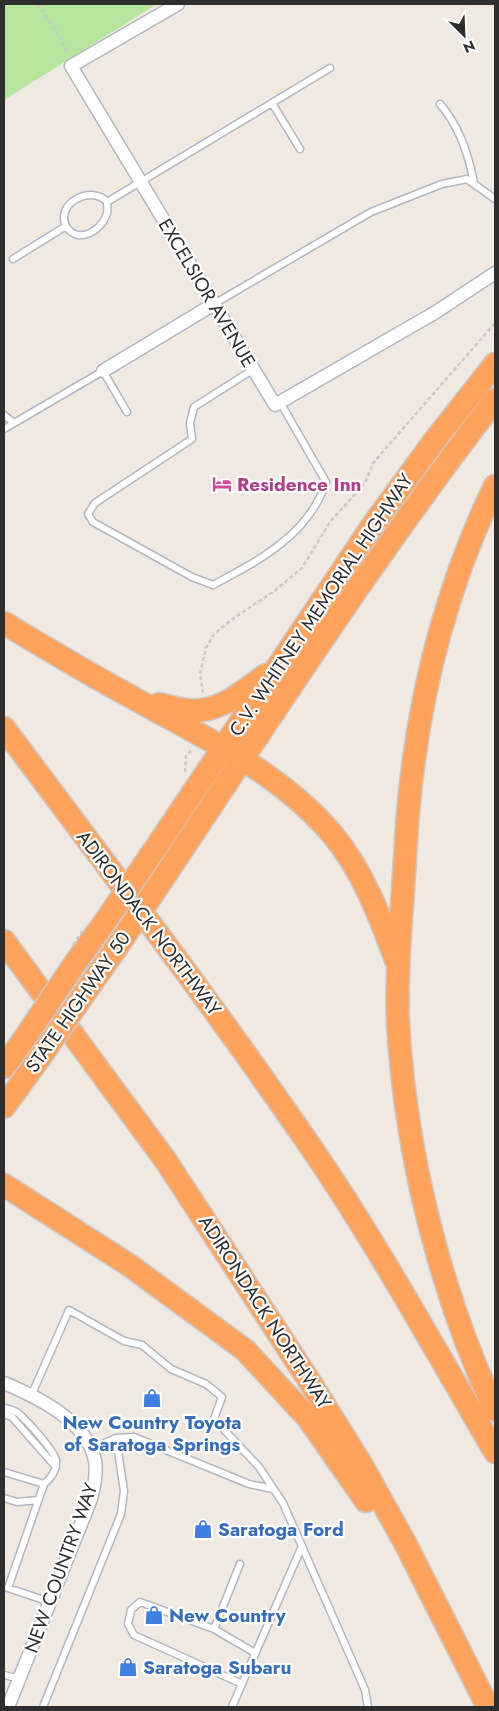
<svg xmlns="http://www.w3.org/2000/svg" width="499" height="1711" viewBox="0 0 499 1711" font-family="Jost,sans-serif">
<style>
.green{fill:#b6e59e}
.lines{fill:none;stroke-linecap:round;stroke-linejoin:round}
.lane-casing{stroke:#b4b7c1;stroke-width:9}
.street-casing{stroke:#b4b7c1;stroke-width:15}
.highway-casing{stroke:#c9c9c9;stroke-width:25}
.path{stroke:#c9c9c9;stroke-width:2.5;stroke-dasharray:4 2.5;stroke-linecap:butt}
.lane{stroke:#fff;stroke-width:6}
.street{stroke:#fff;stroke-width:12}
.highway{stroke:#ffa35c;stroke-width:22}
.highway-bridge-casing{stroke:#c9c9c9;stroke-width:25;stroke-linecap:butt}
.path-bridge{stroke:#c9c9c9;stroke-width:2.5;stroke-dasharray:4 2.5;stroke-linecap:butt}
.highway-bridge{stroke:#ffa35c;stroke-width:22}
.labels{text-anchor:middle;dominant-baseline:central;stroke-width:4.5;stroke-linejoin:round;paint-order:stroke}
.street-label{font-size:19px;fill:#2e2e2e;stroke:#fff}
.hotel-label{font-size:19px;font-weight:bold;fill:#b23c85;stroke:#fff;text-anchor:start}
.shop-label{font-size:19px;font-weight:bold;fill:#366cbe;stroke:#fff;text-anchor:start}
</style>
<rect width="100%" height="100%" fill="#efe9e1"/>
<path class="green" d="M4,4h153l-153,96z"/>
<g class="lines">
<g class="lane-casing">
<path id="lane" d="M272,103l28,46
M440,104c19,22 29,51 34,80
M107,202c-14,-17 -52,0 -41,24 2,4 7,8 12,9 12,2 26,-10 29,-22 1,-3 0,-7 0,-11l223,-134
M13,259l53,-33
M214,304l157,-92 71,-28 25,-5 28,20
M254,369l-60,38 -4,16 2,16 -97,64 -7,11 5,8 99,55 21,8c45,-24 96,-50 113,-103l-46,-80
M4,415l10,8
M4,429l99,-58 24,41
M31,1396l38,-86 55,31 18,4 29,24 35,15 16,13 -8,22 45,48 24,36 82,187 3,17
M4,1408c4,1 10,2 14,5 8,7 38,39 38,48 1,10 -5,17 -12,23
M4,1414l8,3 44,50
M116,1438l18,-1 115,47 24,5
M4,1472l40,12 -36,104 42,14
M4,1498l13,4 21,-2
M214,1629l26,-65
M4,1675l16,4
M242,1684l-108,-49 -6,-11 3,-14 9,-8 74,27 41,24
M43,1707l78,-193 3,-23 -8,-53 -25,11
M232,1707l70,-161"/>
</g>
<g class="street-casing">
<path id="street" d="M178,4l-107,62 204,339 161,-93 59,-39
M103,371l111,-67
M4,1383c33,14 84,38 91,78 2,13 -1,25 -4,38l-83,208"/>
</g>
<g class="highway-casing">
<path id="highway" d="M495,486c-45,92 -73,196 -84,298 -4,30 -5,60 -7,90 -3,49 -8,99 -6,148 7,129 42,271 97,388
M4,623c43,26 87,52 131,76 70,39 146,74 198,136 30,36 47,82 63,125
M159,704c8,2 18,5 27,6 32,4 55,-17 80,-35
M4,728c108,145 218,288 319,437 62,93 116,191 172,287
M153,852l222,-330 60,-82 60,-76
M168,871c106,-159 210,-320 327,-471
M4,941l162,220 144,221 50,80 44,79 84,166
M76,962l26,-36
M91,984l26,-37
M4,1067l18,-25
M4,1107l35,-48
M4,1185l125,80 116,85 63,68 58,83"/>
</g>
<path class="path" d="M38,4l24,37 5,13
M203,693l-3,-19 6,-26 8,-14 20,-16 39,-26 29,-24 28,-46 35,-39 8,-20 122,-140
M185,772l1,-16 6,-7"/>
<use href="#lane" class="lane"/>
<use href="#street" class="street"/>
<use href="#highway" class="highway"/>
<g class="highway-bridge-casing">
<path id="highway-bridge" d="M102,926l51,-74
M117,947l51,-76
M22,1042l54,-80
M39,1059l52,-75"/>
</g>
<path class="path-bridge" d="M73,945l11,-16"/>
<use href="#highway-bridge" class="highway-bridge"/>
</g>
<defs>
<g id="hotel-bare" transform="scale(1.5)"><path d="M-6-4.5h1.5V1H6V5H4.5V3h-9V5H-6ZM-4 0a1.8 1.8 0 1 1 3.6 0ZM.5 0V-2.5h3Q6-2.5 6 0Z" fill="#d1479c" stroke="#fff" stroke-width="2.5" paint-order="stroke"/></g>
<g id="shop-bare" transform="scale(1.5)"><path d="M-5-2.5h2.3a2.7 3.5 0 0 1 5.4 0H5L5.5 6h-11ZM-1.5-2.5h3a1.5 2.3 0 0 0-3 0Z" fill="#3f7fe0" stroke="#fff" stroke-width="2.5" paint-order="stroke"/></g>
</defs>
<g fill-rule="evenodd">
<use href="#hotel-bare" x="222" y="484"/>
<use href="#shop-bare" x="152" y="1398"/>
<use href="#shop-bare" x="203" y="1529"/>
<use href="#shop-bare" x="154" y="1615"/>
<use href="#shop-bare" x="128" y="1667"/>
</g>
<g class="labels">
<g class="street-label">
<text transform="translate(207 293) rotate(59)">EXCELSIOR AVENUE</text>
<text transform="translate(321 605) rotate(-56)">C.V. WHITNEY MEMORIAL HIGHWAY</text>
<text transform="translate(149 923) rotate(53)">ADIRONDACK NORTHWAY</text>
<text transform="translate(78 1002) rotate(-55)">STATE HIGHWAY 50</text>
<text transform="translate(265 1312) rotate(57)">ADIRONDACK NORTHWAY</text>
<text transform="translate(61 1568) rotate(-70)">NEW COUNTRY WAY</text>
</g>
<g class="hotel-label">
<text x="237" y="484">Residence Inn</text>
</g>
<g class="shop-label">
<text x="152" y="1422" text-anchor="middle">New Country Toyota<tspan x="152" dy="22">of Saratoga Springs</tspan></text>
<text x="218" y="1529">Saratoga Ford</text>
<text x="169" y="1615">New Country</text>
<text x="143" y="1667">Saratoga Subaru</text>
</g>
</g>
<rect width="499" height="1711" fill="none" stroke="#2e2e2e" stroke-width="10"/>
<g transform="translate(464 35) rotate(156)" stroke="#ffffff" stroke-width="4" paint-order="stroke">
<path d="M0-4L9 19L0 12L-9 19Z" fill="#2e2e2e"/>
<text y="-8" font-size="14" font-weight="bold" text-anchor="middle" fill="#2e2e2e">N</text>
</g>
</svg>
